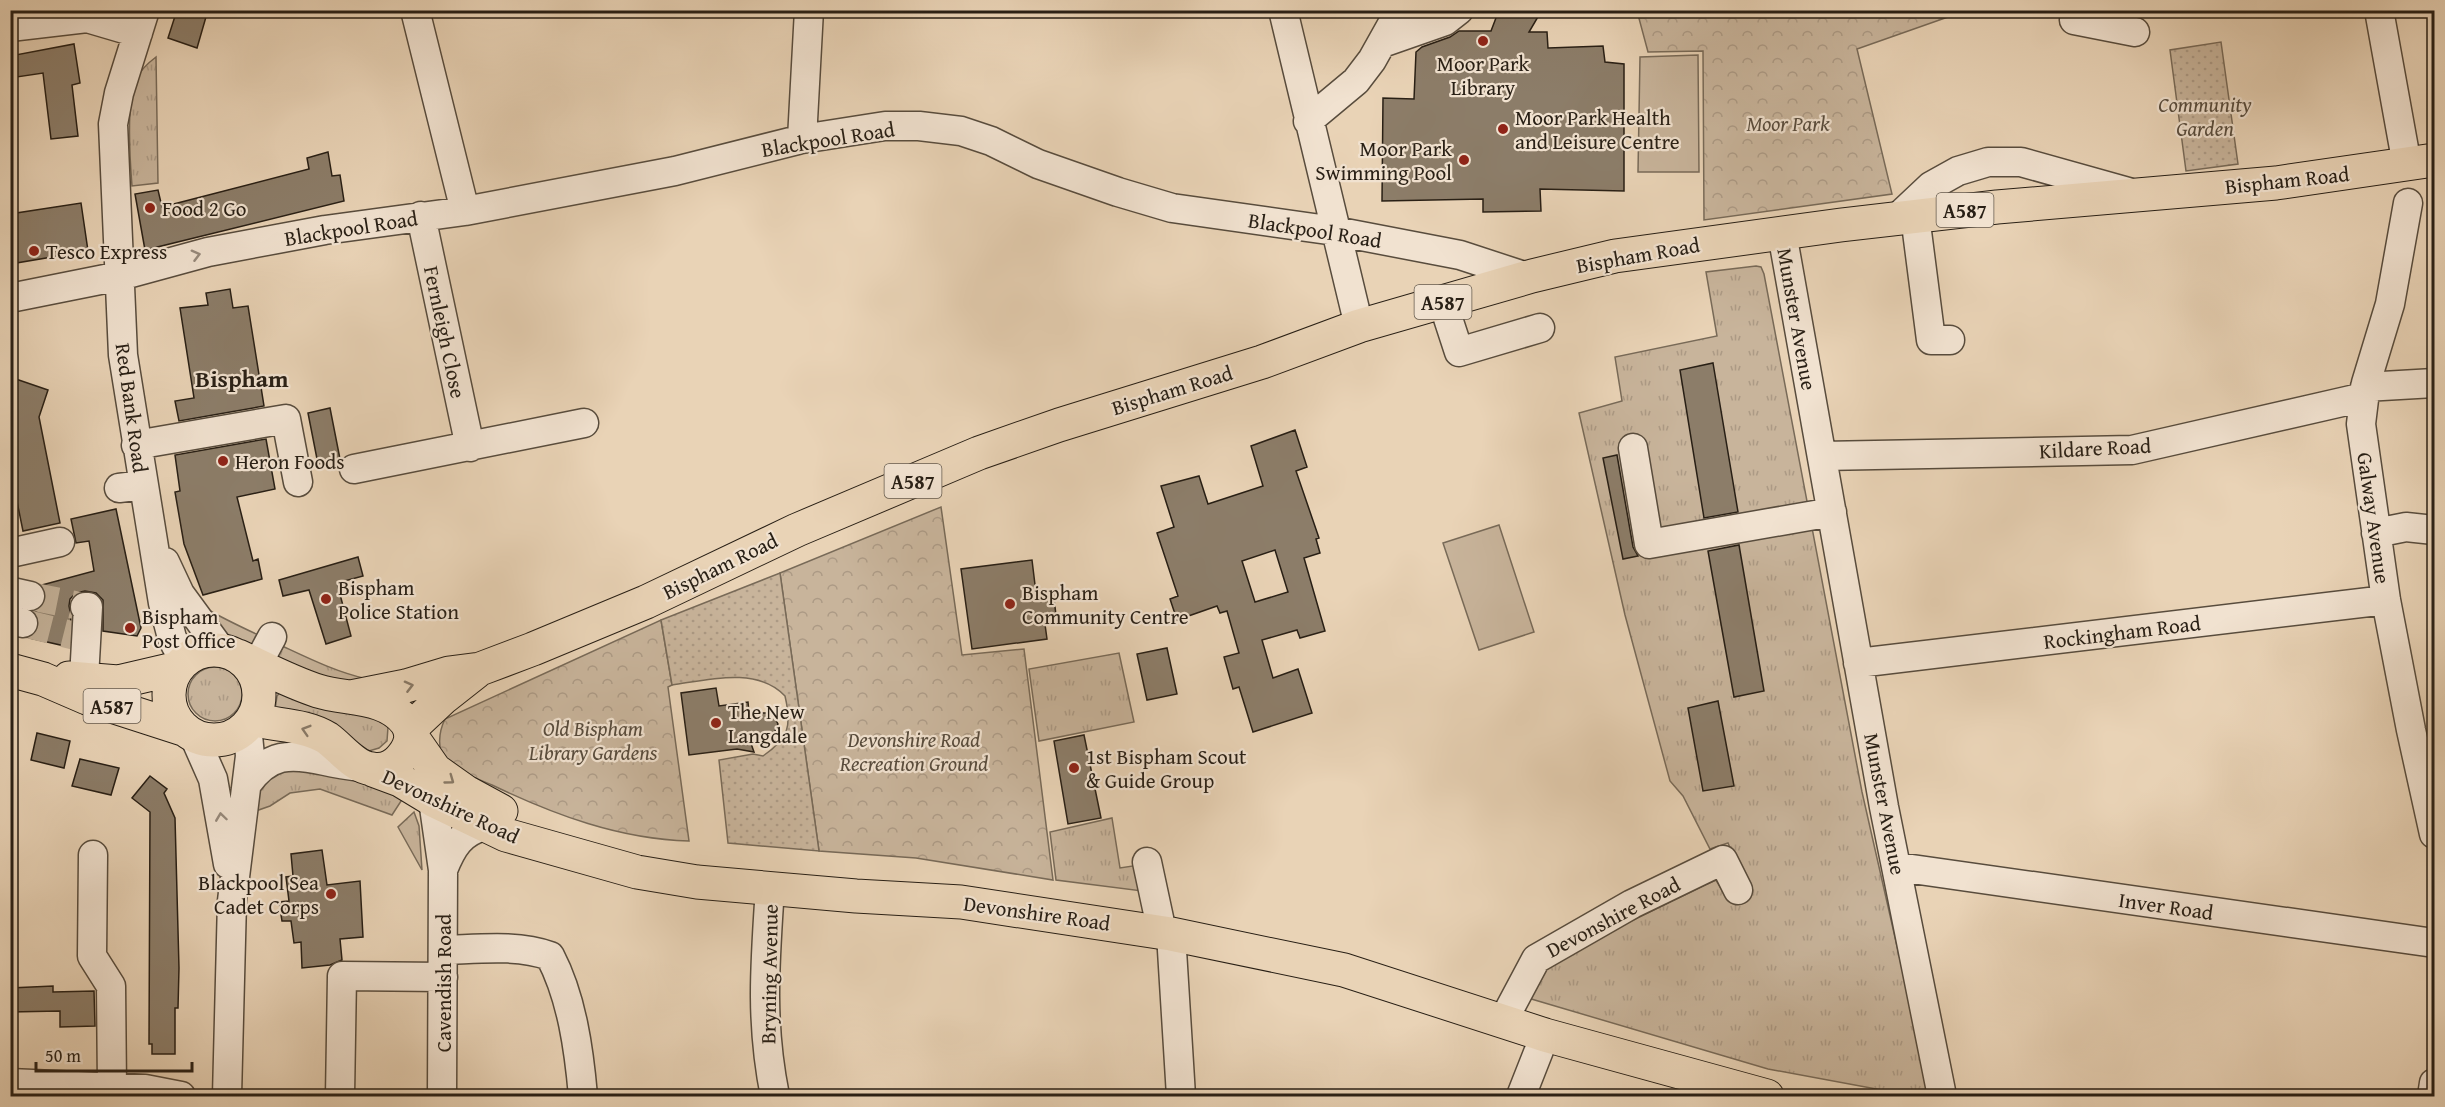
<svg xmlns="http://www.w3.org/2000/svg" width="2445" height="1107" viewBox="0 0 2445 1107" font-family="'Gentium Book Plus',serif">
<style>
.grass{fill:url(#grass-tufts);stroke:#786a58;stroke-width:1.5}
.forest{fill:url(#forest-crowns);stroke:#786a58;stroke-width:1.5}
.garden{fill:url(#garden-dots);stroke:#786a58;stroke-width:1.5}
.pitch{fill:#c8b49b;stroke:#786a58;stroke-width:1.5}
.building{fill:#8c7d69;stroke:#281f15;stroke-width:1.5;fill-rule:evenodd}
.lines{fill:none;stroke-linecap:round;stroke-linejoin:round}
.minor-tunnel{stroke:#c2af96;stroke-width:28;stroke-dasharray:28 14;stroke-linecap:butt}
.minor-casing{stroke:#584c3d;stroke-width:31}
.major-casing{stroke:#281f15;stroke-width:35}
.minor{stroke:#f1e2d0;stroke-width:28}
.major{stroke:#e9d3b6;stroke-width:33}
.oneway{stroke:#978a7c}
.oneway2{stroke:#887966}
.poi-dot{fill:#8f2418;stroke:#f1e2d0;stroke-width:2}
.labels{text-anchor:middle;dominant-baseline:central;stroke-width:4.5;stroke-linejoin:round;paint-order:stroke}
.shield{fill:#f1e2d0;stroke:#645a4d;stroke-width:1.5}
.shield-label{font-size:20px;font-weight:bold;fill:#281f15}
.poi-label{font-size:21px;fill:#281f15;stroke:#f1e2d0;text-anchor:start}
.park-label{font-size:21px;font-style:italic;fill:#584c3d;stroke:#f1e2d0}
.street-label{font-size:21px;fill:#281f15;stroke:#f1e2d0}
.quarter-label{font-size:24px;font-weight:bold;fill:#281f15;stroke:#f1e2d0}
</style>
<defs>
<pattern id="grass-tufts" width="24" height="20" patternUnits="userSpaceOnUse" patternTransform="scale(1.5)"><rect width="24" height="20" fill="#c8b49b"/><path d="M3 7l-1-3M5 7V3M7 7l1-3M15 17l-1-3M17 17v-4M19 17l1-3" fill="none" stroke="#ac9a85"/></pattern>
<pattern id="forest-crowns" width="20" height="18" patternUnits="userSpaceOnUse" patternTransform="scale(1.5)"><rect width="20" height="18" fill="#c8b49b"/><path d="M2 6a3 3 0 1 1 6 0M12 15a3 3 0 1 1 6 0" fill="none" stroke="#ac9a85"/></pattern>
<pattern id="garden-dots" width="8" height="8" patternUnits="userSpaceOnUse" patternTransform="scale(1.5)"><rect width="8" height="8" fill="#c8b49b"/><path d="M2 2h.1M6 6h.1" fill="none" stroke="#ac9a85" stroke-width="1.8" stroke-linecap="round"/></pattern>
</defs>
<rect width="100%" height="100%" fill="#e9d3b6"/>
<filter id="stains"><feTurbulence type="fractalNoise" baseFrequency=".00333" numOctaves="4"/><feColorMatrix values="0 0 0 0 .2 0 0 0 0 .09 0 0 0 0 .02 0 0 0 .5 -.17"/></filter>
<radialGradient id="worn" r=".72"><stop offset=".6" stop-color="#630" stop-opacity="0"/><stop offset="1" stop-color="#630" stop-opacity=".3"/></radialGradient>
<path class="grass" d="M156,57l2,126 -26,3c-2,-25 -6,-88 5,-108 4,-9 11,-15 19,-21z
M1756,266l5,1 3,7 98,518 69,304h-17l-146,-27 -240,-71 23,-38 154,-75 11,-5 10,17 22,-5 -20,-49 -18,6 -27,-53 -13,-15 -45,-166 -46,-202 43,-12 -7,-44 102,-21 -11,-64z
M205,608c24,14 49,25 75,37 28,13 56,27 87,34l1,12 -138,-46z
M1119,653l15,69 -95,19 -10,-72z
M188 694a27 27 0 1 1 54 0a27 27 0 1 1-54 0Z
M280,692l89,19 19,16 -1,14 -8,7 -10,3 -94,-41 2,-14z
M299,763l106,32 -13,20 -72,-26 -30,4 -20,13 -20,7c8,-31 22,-37 49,-50z
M414,812l5,14 3,44 -24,-43z
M1112,818l8,50 19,-3 3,26 -86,-11 -6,-48z"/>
<path class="forest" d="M1637,11v-1l328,1 -108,38 35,145 -188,26 -1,-169 -55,1z
M941,507l21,148 62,-6 29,231 -137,-22 -97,-7 -39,-278z
M661,620l11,65 -4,2 21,154c-70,-2 -134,-26 -197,-56 -12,-5 -36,-14 -45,-23 -11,-11 -8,-31 -2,-43z"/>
<path class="garden" d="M2221,42l17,122 -52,7 -16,-121z
M780,573l39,278 -91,-8 -9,-83 34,-6 10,2c26,-18 29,-30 22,-60 -28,-30 -78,-16 -113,-11l-11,-65z"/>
<path class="pitch" d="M1698,55l1,117h-61l2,-115z
M1499,525l35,107 -55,18 -36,-107z"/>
<path class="building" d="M177,10h31l-11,38 -29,-10z
M1499,10h43l-13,22h18l1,16 55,-2 2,16 19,2v127l-84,-2 1,22 -58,1v-13l-101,2 1,-103 31,1 2,-47 6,-5 28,-10 9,-6h32z
M74,44l6,39 -8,2 6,51 -27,3 -8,-66 -33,5v-22z
M328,152l4,24 8,-1 4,26 -199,49 -10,-56 23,-4 4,17 147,-38 -2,-11z
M81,203l7,48 -78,13v-50z
M230,289l3,19 15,-2 16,100 -85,15 -4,-20 19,-3 -14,-90 28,-3 -2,-12z
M1713,363l25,149 -34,6 -24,-148z
M10,377l38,13 -9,27 21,106 -37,8 -13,-64z
M330,408l10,51 -22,5 -10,-51z
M1295,430l12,37 -11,4 23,67 -3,1 4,14 -16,5 21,73 -25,7 -3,-8 -35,10 11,38 25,-9 14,44 -59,19 -14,-45 -6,2 -9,-32 15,-4 -12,-42 -7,2 -3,-7 -40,14 -7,-21 8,-3 -21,-63 17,-6 -13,-41 38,-10 9,28 55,-18 -12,-40zM1275,550l13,42 -33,10 -13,-41z
M266,439l9,50 -38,8 16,64 5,-2 4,20 -59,16 -19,-51 -9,-52 5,-1 -5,-36z
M1617,455l16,92 5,9 -15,3 -20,-101z
M116,509l25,119 -4,8 -34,-5v-31l-7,-7 -11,-2 -9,2 -6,6 -1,7 2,10 -2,31 -39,-9 6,-5 3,-7v-8l-4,-6 7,-4 4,-8v-8l-4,-7 52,-14 -5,-30 -13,2 -5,-24z
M1739,545l25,146 -30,6 -26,-146z
M358,557l5,19 -26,7 14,53 -25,8 -17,-54 -26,6 -4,-16z
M1032,560l4,33 17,-2 3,24 -12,2 3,22 -75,10 -11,-80z
M1167,648l10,46 -30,6 -10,-46z
M716,688l3,18 29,-4 1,11h23l6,11 -5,12 -25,-1 6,17 -17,-3 -48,6 -8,-62z
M1718,701l16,85 -31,5 -15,-83z
M37,733l33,8 -6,27 -33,-8z
M1084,735l17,83 -33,6 -14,-83z
M80,759l39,9 -8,27 -39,-9z
M150,776l17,13 -3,4 11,25 4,150 -1,40h-3v46h-23v-10h-3l1,-232 -18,-14z
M322,850l5,35 33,-4 3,56 -23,2 2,21 -12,5 -28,3 -1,-26 -7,1 -3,-22h-9l-3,-19 10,-1 -3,-24 7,-1 -2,-22z
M53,986v6l41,-1 1,35 -35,1v-16l-50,1v-24z"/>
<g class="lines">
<path class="minor-tunnel" d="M30,596l55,11
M23,623l56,14"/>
<g class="minor-casing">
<path id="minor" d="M145,10l-26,83 -6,31 10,231 40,248 9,35 12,23
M415,10l50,201
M1283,10l76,316
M2076,10l-2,10 61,12
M2379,10l28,155
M10,27l77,-9 51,15
M1382,43l63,-22 14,-11
M1308,121l48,-40 16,-21 28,-50
M802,139l7,-129
M2408,203l-18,101 -24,79 -5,41 25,176 25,130 23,104
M421,216l49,231
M1915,216l16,124h19
M1897,218l34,-32 27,-15 30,-9h33l107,30
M1782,233l102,574 58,289
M10,298l110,-22 88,-24 117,-22 140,-19 210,-40 127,-32 83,-13h34l42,5 30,10 47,23 80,28 54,16 163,23 125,24 67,22
M1443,303l16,49 81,-24
M2365,387l69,-4
M136,445l150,-26 12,63
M1633,448l16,96 183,-32
M1822,456l310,-6 232,-53
M354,469l230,-46
M119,488l24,-3
M2376,533l30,-6 28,3
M10,553l50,-11
M165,562l15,32 41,56
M10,599l2,-7 18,4
M10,621l13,2
M1858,663l528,-63
M251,669l6,-4 15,-28
M84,678l4,-71h-3
M194,736l19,43 15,85
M247,784c22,-31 43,-31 78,-23 14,3 28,5 42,7
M433,800l10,70 -1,226
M93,855l-1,101 19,30 1,101
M1147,862l15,70
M1898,867l536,76
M443,870c9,-23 18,-38 42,-44
M770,888c-5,75 -10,134 5,208
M1171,934l10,162
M444,950c34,-1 74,-6 106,6 22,42 29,94 33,140
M1503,1021l33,-62 96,-55 91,-44 15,30
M10,1083l135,6 36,7
M227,1096l5,-195 18,-145 -3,-31
M340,1096l2,-120 101,1
M1521,1096l24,-61
M2432,1096l2,-13"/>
</g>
<g class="major-casing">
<path id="major" d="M169 695a45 45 0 1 1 90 0a45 45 0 1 1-90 0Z
M238,656c26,12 52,26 80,35 29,9 67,4 88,31 9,13 4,26 -6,37 -7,8 -17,12 -28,10 -18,-2 -31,-21 -45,-31 -23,-14 -50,-12 -75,-19
M10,670l33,9 44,19 96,31
M69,678l49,4 60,-14
M351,697l55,-11 43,-13 31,-4 53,-20 113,-47 151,-72 182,-77 80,-28 203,-63 97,-36 173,-50 83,-20 226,-31 156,-18 279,-24 158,-23
M411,728l32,-30 33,-26
M412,737l23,33 31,22 35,19
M373,770l27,10 33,20 73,35 131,37 60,10 159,14 105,6 210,32 173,36 201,65 222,61"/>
</g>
<use href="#minor" class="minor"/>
<use href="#major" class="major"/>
</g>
<defs><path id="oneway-chevron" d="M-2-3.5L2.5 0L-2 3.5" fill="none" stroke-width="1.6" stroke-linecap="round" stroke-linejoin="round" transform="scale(1.5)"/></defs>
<g class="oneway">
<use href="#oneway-chevron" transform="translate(196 255) rotate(-15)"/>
<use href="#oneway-chevron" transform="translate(221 817) rotate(-98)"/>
</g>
<g class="oneway2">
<use href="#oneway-chevron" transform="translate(409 686) rotate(-14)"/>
<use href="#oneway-chevron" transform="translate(306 730) rotate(-163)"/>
<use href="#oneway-chevron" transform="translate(450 780) rotate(36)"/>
</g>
<g class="poi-dot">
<circle cx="1483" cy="41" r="6"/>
<circle cx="1503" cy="129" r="6"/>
<circle cx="1464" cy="160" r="6"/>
<circle cx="150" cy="208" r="6"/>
<circle cx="34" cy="251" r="6"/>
<circle cx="223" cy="461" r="6"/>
<circle cx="326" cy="599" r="6"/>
<circle cx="1010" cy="604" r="6"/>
<circle cx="130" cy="628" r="6"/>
<circle cx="716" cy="723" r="6"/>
<circle cx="1074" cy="768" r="6"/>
<circle cx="331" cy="894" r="6"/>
</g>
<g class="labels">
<g class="shield">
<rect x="1936.5" y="193" width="57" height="34" rx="4.5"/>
<rect x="1414.5" y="285" width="57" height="34" rx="4.5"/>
<rect x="884.5" y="464" width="57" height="34" rx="4.5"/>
<rect x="83.5" y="689" width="57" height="34" rx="4.5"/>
</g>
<g class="shield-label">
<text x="1965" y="210">A587</text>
<text x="1443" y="302">A587</text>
<text x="913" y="481">A587</text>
<text x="112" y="706">A587</text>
</g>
<g class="poi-label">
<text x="1483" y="63" text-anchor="middle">Moor Park<tspan x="1483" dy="24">Library</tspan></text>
<text x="1515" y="117">Moor Park Health<tspan x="1515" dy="24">and Leisure Centre</tspan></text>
<text x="1452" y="148" text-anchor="end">Moor Park<tspan x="1452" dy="24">Swimming Pool</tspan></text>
<text x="162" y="208">Food 2 Go</text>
<text x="46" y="251">Tesco Express</text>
<text x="235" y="461">Heron Foods</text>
<text x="338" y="587">Bispham<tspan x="338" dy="24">Police Station</tspan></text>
<text x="1022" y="592">Bispham<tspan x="1022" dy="24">Community Centre</tspan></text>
<text x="142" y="616">Bispham<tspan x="142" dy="24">Post Office</tspan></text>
<text x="728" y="711">The New<tspan x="728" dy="24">Langdale</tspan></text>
<text x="1086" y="756">1st Bispham Scout<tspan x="1086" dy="24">&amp; Guide Group</tspan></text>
<text x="319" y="882" text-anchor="end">Blackpool Sea<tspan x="319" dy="24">Cadet Corps</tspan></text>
</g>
<g class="park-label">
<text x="2205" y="104">Community<tspan x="2205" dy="24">Garden</tspan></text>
<text x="1788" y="123">Moor Park</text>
<text x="593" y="728">Old Bispham<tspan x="593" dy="24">Library Gardens</tspan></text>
<text x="914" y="739">Devonshire Road<tspan x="914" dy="24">Recreation Ground</tspan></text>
</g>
<g class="street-label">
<text transform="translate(828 139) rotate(-9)">Blackpool Road</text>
<text transform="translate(2287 180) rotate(-6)">Bispham Road</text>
<text transform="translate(351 228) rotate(-9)">Blackpool Road</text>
<text transform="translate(1315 230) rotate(9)">Blackpool Road</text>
<text transform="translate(1638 255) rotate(-10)">Bispham Road</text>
<text transform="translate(1797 319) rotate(80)">Munster Avenue</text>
<text transform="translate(445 332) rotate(78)">Fernleigh Close</text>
<text transform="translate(1172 390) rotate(-17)">Bispham Road</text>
<text transform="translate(132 408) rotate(82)">Red Bank Road</text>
<text transform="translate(2095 448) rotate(-3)">Kildare Road</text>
<text transform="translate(2374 518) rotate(82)">Galway Avenue</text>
<text transform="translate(720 566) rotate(-26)">Bispham Road</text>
<text transform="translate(2122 632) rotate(-7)">Rockingham Road</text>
<text transform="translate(1885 804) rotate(79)">Munster Avenue</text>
<text transform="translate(451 806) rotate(25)">Devonshire Road</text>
<text transform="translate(2166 906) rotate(8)">Inver Road</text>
<text transform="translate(1037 913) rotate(8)">Devonshire Road</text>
<text transform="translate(1613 917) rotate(-28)">Devonshire Road</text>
<text transform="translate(769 974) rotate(-89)">Bryning Avenue</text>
<text transform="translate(443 983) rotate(-90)">Cavendish Road</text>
</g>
<g class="quarter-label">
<text x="242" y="378">Bispham</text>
</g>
</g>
<rect width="2445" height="1107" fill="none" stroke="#e9d3b6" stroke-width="36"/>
<rect x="12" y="12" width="2421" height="1083" fill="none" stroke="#281f15" stroke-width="3"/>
<rect x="18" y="18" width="2409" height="1071" fill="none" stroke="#281f15" stroke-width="1.5"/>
<path d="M36 1062v9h156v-9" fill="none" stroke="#281f15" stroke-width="3"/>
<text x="45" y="1062" font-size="18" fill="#281f15" stroke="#f1e2d0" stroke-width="4.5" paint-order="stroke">50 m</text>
<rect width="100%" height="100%" filter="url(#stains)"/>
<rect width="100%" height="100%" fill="url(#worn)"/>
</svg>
